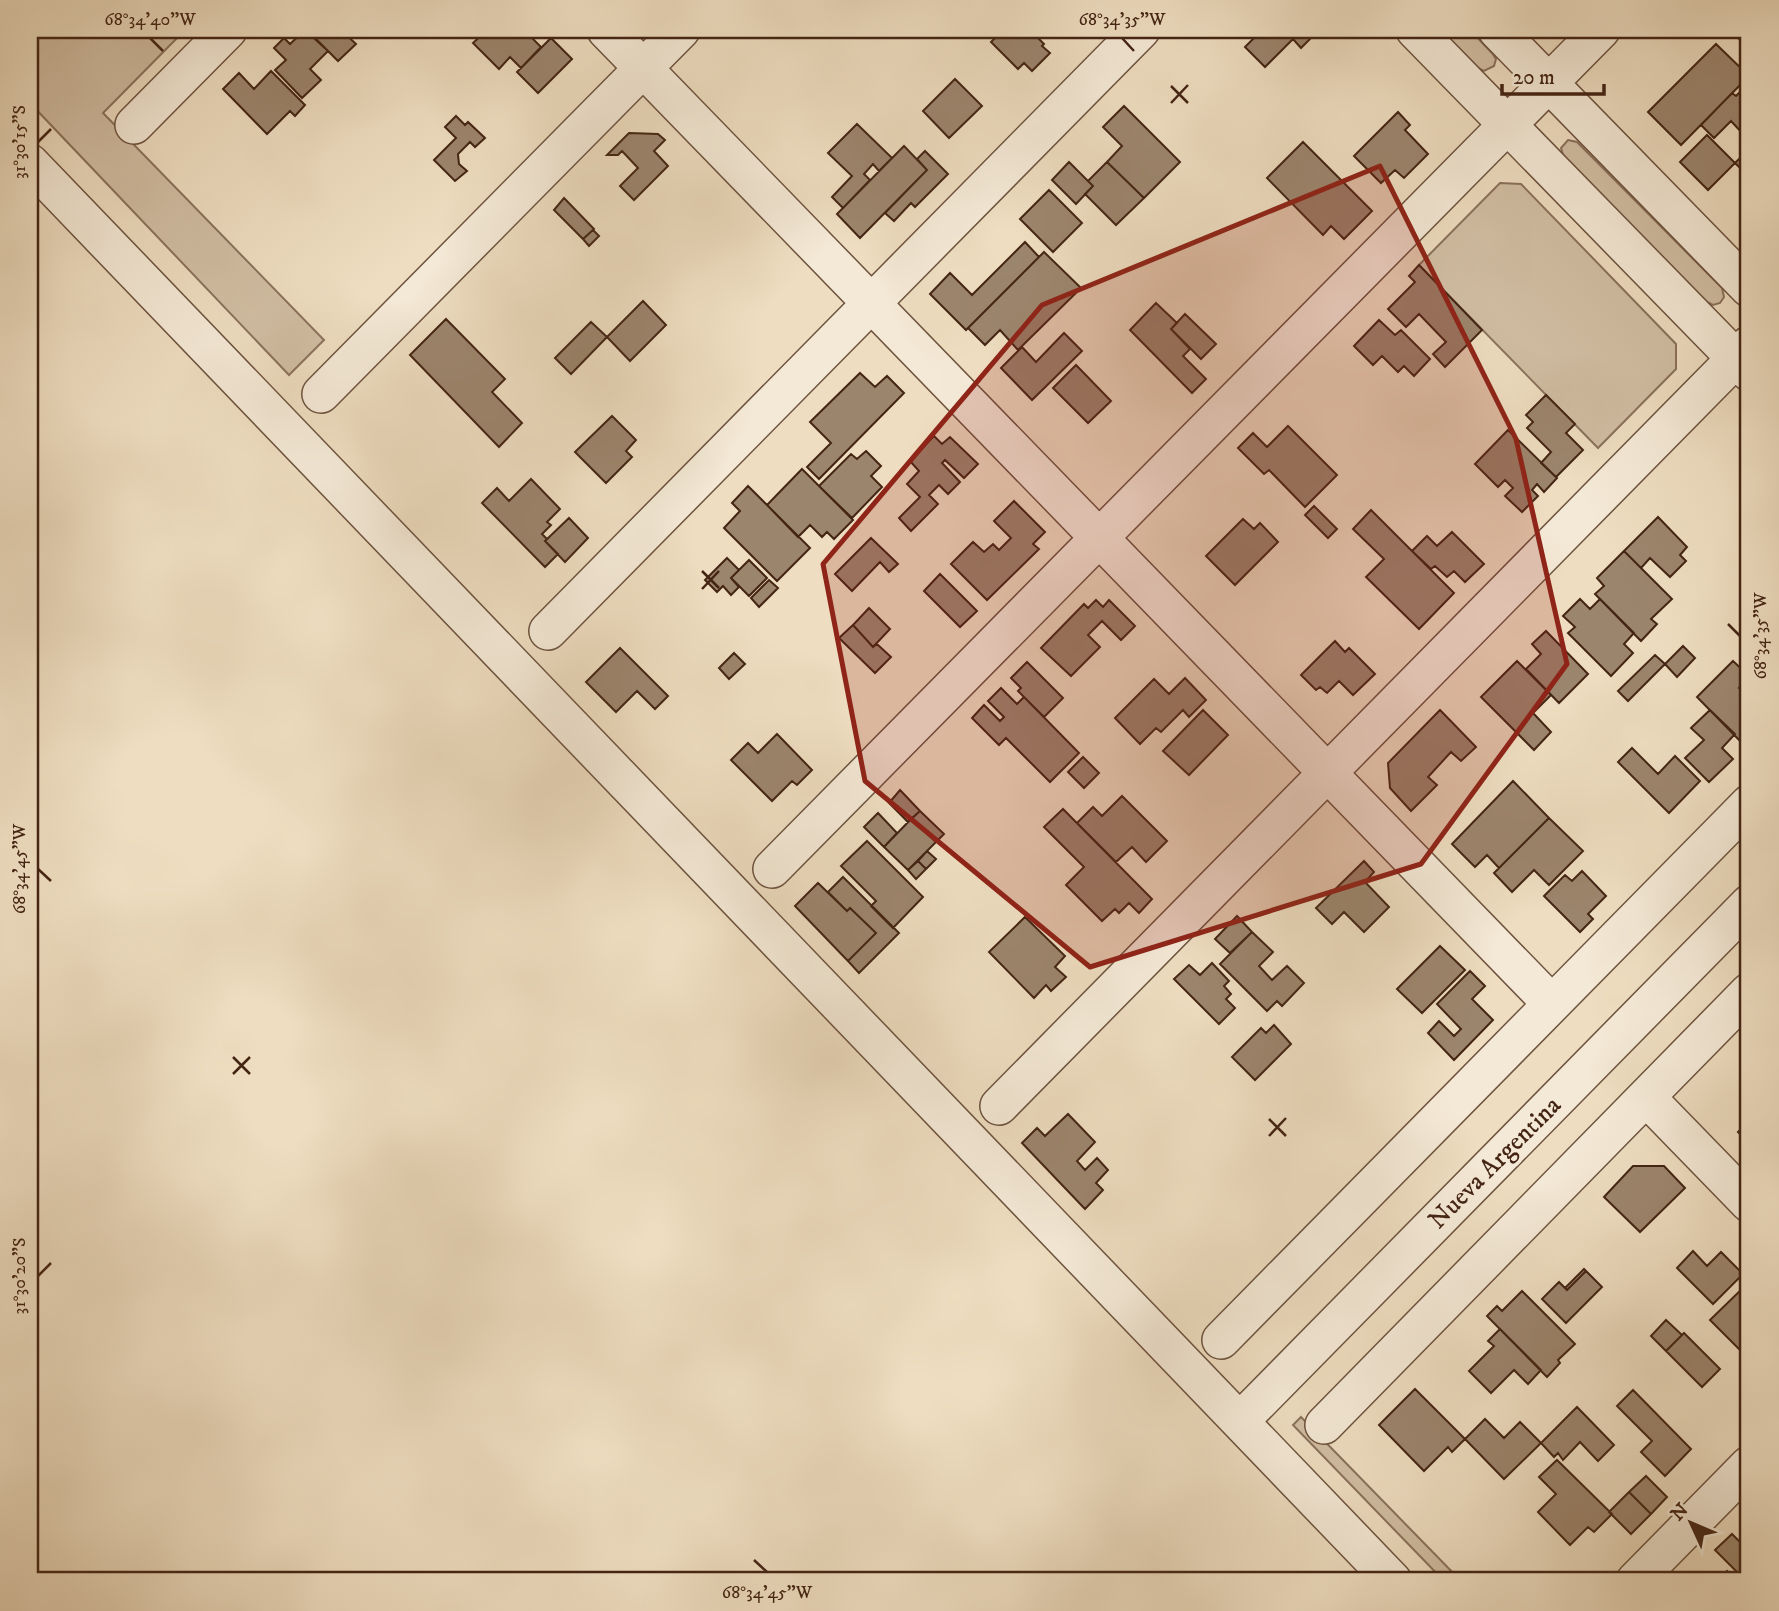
<svg xmlns="http://www.w3.org/2000/svg" width="1779" height="1611" viewBox="0 0 1779 1611" font-family="'IM FELL DW Pica',serif">
<style>
.green{fill:#d1bea3;stroke:#8a725c;stroke-width:2}
.building{fill:#9c856d;stroke:#442514;stroke-width:2}
.lines{fill:none;stroke-linecap:round;stroke-linejoin:round}
.street-casing{stroke:#6e533f;stroke-width:40}
.street{stroke:#f4e9d6;stroke-width:37}
.marked{fill:#8f2418;fill-opacity:0.2;stroke:#8f2418;stroke-width:5;stroke-linejoin:round}
.ticks{fill:none;stroke:#442514;stroke-width:2.5}
.labels{text-anchor:middle;dominant-baseline:central;stroke-width:7;stroke-linejoin:round;paint-order:stroke}
.street-label{font-size:26px;fill:#442514;stroke:#f4e9d6}
.neatline{fill:none;stroke:#442514;stroke-width:2.5}
.ticks-label{font-size:18px;text-anchor:middle;fill:#442514}
</style>
<rect width="100%" height="100%" fill="#eeddc0"/>
<filter id="stains"><feTurbulence type="fractalNoise" baseFrequency=".00286" numOctaves="4"/><feColorMatrix values="0 0 0 0 .2 0 0 0 0 .09 0 0 0 0 .02 0 0 0 .5 -.17"/></filter>
<radialGradient id="worn" r=".72"><stop offset=".6" stop-color="#630" stop-opacity="0"/><stop offset="1" stop-color="#630" stop-opacity=".3"/></radialGradient>
<path class="green" d="M30,30h155l-82,83 221,227 -35,35 -259,-272z
M1441,30h29l22,23 4,6 -2,7 -10,5 -6,-3z
M1568,140l9,2 145,146 2,9 -4,6 -7,2 -6,-3 -143,-144 -3,-10z
M1500,183l21,1 155,160v25l-78,79 -179,-183z
M1301,1417l160,164h-17l-151,-156z"/>
<path class="building" d="M305,30l23,21 -18,18 11,11 -19,18 -27,-28 11,-10 -12,-12 10,-10 6,6z
M317,30h29l-3,2 13,12 -18,17 -26,-26z
M487,30h37l17,17 -20,21 -11,-11 -11,12 -26,-26z
M1003,30l28,1 13,13 -2,2 8,7 -18,18 -8,-8 -6,6 -27,-27z
M1262,30h57l-18,18 -8,-9 -28,28 -20,-20z
M1729,30h20l-10,9z
M551,38l21,21 -34,34 -21,-21z
M1716,44l33,32 -68,69 -33,-33z
M271,71l34,34 -10,11 -5,-5 -23,23 -44,-45 16,-16 15,16z
M955,79l27,27 -33,32 -26,-27z
M1749,83v47l-5,5 -13,-14 -17,17 -13,-13 31,-32 4,3z
M1124,106l56,56 -36,36 -37,-36 15,-16 -19,-19z
M1398,112l12,13 -5,5 23,24 -24,24 -9,-8 -14,13 -27,-27z
M456,116l9,9 3,-3 17,16 -10,9 -5,-5 -12,12 1,10 8,7 -12,10 -21,-21 22,-22 -11,-11z
M857,124l35,34 -13,13 -6,-7 -9,10 6,6 -27,28 -11,-11 20,-21 -24,-23z
M629,133l29,1 7,6 -11,11 14,15 -34,34 -14,-14 18,-18 -16,-17 -4,4h-11z
M1707,135l28,28 -27,27 -28,-28z
M1303,142l69,69 -28,28 -13,-13 -8,9 -56,-57z
M904,146l23,24 -67,68 -23,-24z
M1749,149v39l-8,-8 5,-6 -11,-11z
M925,151l23,23 -33,33 -4,-4 -17,18 -9,-8 42,-43 -10,-11z
M1069,162l24,24 -17,18 -24,-24z
M1107,162l37,36 -28,27 -31,-31 8,-8 -5,-5z
M1049,190l33,33 -29,29 -33,-33z
M564,198l30,31 -11,10 -29,-29z
M593,230l6,6 -10,10 -6,-7z
M1025,242l14,15 -73,73 -36,-36 20,-21 22,22z
M1044,252l37,36 -63,62 -18,-20 -15,15 -17,-17z
M1419,265l63,65 -37,37 -12,-13 13,-12 -27,-28 -13,13 -18,-18 27,-27 -6,-6z
M643,301l23,24 -36,36 -23,-24z
M1156,303l21,20 -6,6 19,20 -7,7 23,23 -14,14 -62,-63z
M1185,314l31,30 -15,15 -30,-30z
M446,319l59,60 -13,13 30,31 -23,24 -89,-92z
M1379,320l16,15 6,-5 29,29 -16,17 -10,-10 -6,6 -16,-16 -9,9 -19,-19z
M591,322l16,15 -36,37 -16,-16z
M1064,333l18,18 -50,49 -31,-32 21,-21 14,15z
M1076,365l35,36 -23,22 -35,-35z
M860,373l15,14 12,-11 17,17 -85,86 -12,-12 24,-24 -21,-21z
M1546,395l29,29 -9,9 17,17 -27,27 -15,-14 10,-11 -24,-24 6,-6 -7,-7z
M612,416l24,24 -10,11 6,6 -26,26 -31,-31z
M1288,426l49,49 -32,32 -36,-37 -5,4 -26,-26 15,-15 14,14z
M1508,430l49,48 -13,14 -7,-8 -5,6 6,6 -16,16 -17,-16 8,-8 -8,-8 -7,7 -23,-23z
M934,436l8,8 8,-7 28,27 -14,14 -19,-18 -3,3 18,19 -12,12 -9,-9 -10,10 9,9 -27,27 -12,-13 21,-21 -13,-13 12,-13 -9,-10z
M866,451l15,15 -10,10 11,11 -30,31 -33,-32 32,-32 6,5z
M802,469l51,51 -19,19 -7,-7 -5,5 -12,-12 -12,12 -31,-32z
M531,479l29,30 -13,13 4,3 -9,9 5,5 -2,2 13,13 -13,13 -63,-64 15,-15 12,13z
M748,486l62,62 -33,33 -53,-53 16,-17 -8,-8z
M1014,501l31,31 -12,12 6,5 -52,51 -36,-36 22,-22 11,10 9,-8 6,6 12,-12 -17,-17z
M1314,506l23,23 -9,9 -23,-23z
M1371,510l83,83 -35,36 -53,-52 18,-18 -31,-30z
M1658,517l29,30 -7,8 6,6 -16,16 -20,-19 -9,10 -17,-17z
M569,518l19,20 -23,24 -20,-21z
M1243,519l11,10 6,-6 18,19 -43,43 -29,-29z
M1452,532l32,32 -19,18 -11,-11 -7,6 -12,-11 -4,3 -19,-18 15,-15 10,10z
M871,538l27,26 -9,8 -9,-10 -28,29 -17,-17z
M1624,551l48,48 -21,20 6,5 -16,17 -46,-47 9,-8 -7,-8z
M727,558l12,12 -8,8 8,9 -8,8 -8,-9 -6,6 -12,-12z
M749,560l18,18 -18,18 -18,-18z
M940,574l37,37 -17,16 -36,-36z
M769,580l9,8 -19,19 -8,-9z
M1580,599l10,10 10,-10 34,34 -10,11 9,9 -22,23 -43,-43 7,-6 -12,-11z
M1096,600l7,7 6,-7 26,26 -14,14 -19,-19 -14,14 12,12 -29,29 -30,-28 43,-44 4,4z
M869,608l21,21 -17,18 -20,-22z
M853,625l20,22 4,-3 14,13 -16,16 -36,-35z
M1546,631l42,43 -29,29 -33,-34 15,-15 -9,-10z
M1335,641l10,11 4,-4 26,26 -22,21 -14,-14 -12,12 -7,-6 -4,3 -15,-15z
M1683,646l12,12 -18,19 -12,-13z
M620,648l48,48 -13,13 -18,-18 -21,21 -30,-30z
M734,653l11,11 -16,15 -10,-11z
M1655,655l10,9 -37,37 -10,-10z
M1517,661l34,34 -18,18 18,19 -17,18 -53,-53z
M1733,661l16,15 -10,12 7,6 3,-3v53l-3,3 -49,-50z
M1027,662l36,36 -19,19 -26,-26 3,-3 -10,-10z
M1185,678l21,22 -17,17 -6,-7 -22,22 -5,-4 -16,16 -25,-26 39,-39 15,15z
M1001,688l16,16 7,-7 55,56 -29,29 -44,-44 -7,7 -27,-27 12,-13 16,16 4,-4 -16,-16z
M1203,710l25,25 -39,40 -26,-24z
M1440,710l36,37 -15,14 -10,-9 -23,25 9,8 -26,26 -21,-23 -2,-25z
M1710,710l25,24 -13,14 11,11 -24,23 -24,-24 19,-18 -13,-12z
M777,734l35,36 -15,15 -5,-4 -20,20 -41,-41 17,-17 10,10z
M1632,748l26,26 17,-18 25,25 -31,32 -51,-51z
M1083,757l16,16 -15,15 -16,-16z
M1513,781l36,37 -50,50 -12,-13 -12,12 -23,-23z
M900,790l20,21 -12,11 -19,-19z
M1122,796l45,45 -21,21 -14,-15 -16,15 -39,-39 16,-16 9,9z
M1063,809l89,90 -13,14 -10,-10 -10,10 -4,-4 -13,12 -36,-36 18,-18 -40,-40z
M920,811l24,23 -8,8 -24,-24z
M878,813l19,20 -13,14 -20,-20z
M912,818l24,24 -28,28 -24,-23z
M1549,818l34,33 -34,34 -15,-15 -22,22 -18,-19z
M867,841l56,56 -30,31 -22,-22 5,-5 -35,-35z
M927,851l9,8 -10,10 -8,-8z
M918,861l8,8 -10,10 -8,-9z
M1364,861l10,11 -9,10 24,25 -25,25 -20,-20 -12,12 -16,-16z
M1582,871l24,25 -18,18 5,5 -13,13 -36,-36 21,-21 7,6z
M843,877l56,56 -40,40 -11,-12 28,-28 -26,-25 -3,3 -19,-19z
M818,883l29,28 3,-3 26,25 -28,28 -53,-55z
M1237,916l15,16 -22,21 -15,-14z
M1025,917l40,39 -10,11 11,10 -15,14 -5,-6 -12,13 -45,-46z
M1252,932l21,20 -14,14 13,14 15,-14 17,17 -22,23 -5,-5 -10,10 -47,-47z
M1440,946l25,24 -43,43 -25,-24z
M1212,963l17,18 -5,5 7,8 -5,5 9,9 -16,16 -45,-45 15,-14 11,10z
M1470,971l15,15 -13,13 21,21 -39,40 -26,-27 11,-12 15,15 7,-7 -24,-25z
M1274,1025l17,19 -36,36 -23,-23 29,-29 5,5z
M1068,1114l27,28 -18,19 8,9 12,-12 11,12 -12,13 7,7 -18,19 -63,-66 15,-15 8,8z
M1749,1121v22l-11,-11z
M1633,1166h31l21,22 -45,44 -36,-35z
M1693,1251l14,15 14,-14 22,22 -30,30 -36,-36z
M1584,1269l2,2 -19,19 -2,-2z
M1586,1271l16,16 -36,36 -24,-24 17,-17 8,8z
M1749,1282v58l-9,10 -30,-30z
M1522,1291l53,53 -17,16 2,3 -13,14 -60,-61 10,-10 5,5z
M1666,1320l16,15 -16,16 -15,-15z
M1500,1329l41,41 -13,14 -14,-14 -23,23 -22,-22 25,-25 -6,-5z
M1684,1333l36,36 -18,18 -36,-36z
M1415,1389l50,50 -13,13 -4,-5 -24,24 -45,-46z
M1633,1390l58,59 -26,27 -24,-24 11,-11 -35,-35z
M1577,1407l37,38 -16,16 -18,-19 -17,18 -5,-7 -4,4 -13,-14z
M1485,1419l19,19 16,-16 21,21 -37,36 -39,-40z
M1557,1460l55,54 -18,18 -6,-5 -18,18 -32,-33 18,-18 -17,-17z
M1646,1476l21,21 -16,17 -22,-22z
M1629,1492l22,22 -20,20 -22,-22z
M1732,1534l10,10 7,-7v44h-3l-31,-31z
M1727,1571l11,10h-36l9,-8 8,7z"/>
<g class="lines">
<g class="street-casing">
<path id="street" d="M606,30l946,974
M1415,30l334,342
M1497,30l252,258
M134,125l94,-95
M30,163l1363,1418
M321,394l360,-364
M548,631l593,-601
M772,869l829,-839
M1646,1097l103,106
M999,1106l750,-761
M1221,1340l528,-536
M1240,1421l509,-517
M1324,1425l425,-433
M1635,1581l114,-116"/>
</g>
<use href="#street" class="street"/>
</g>
<path class="marked" d="M1380,166l136,273 51,225 -146,200 -331,103 -225,-186 -42,-217 219,-259z"/>
<path class="ticks" d="M150,38l13,13M1122,38l12,13M1171,86l17,17M1171,103l17,-18M38,142l13,-13M702,571l17,17M702,589l17,-18M1728,624l12,12M38,869l13,12M233,1057l17,17M233,1074l17,-17M1269,1119l17,17M1269,1136l17,-18M38,1276l13,-13M754,1560l13,12"/>
<g class="labels">
<g class="street-label">
<text transform="translate(1495 1163) rotate(-45)">Nueva Argentina</text>
</g>
</g>
<rect width="1779" height="1611" fill="none" stroke="#eeddc0" stroke-width="77"/>
<g transform="translate(1691 1523) rotate(314)" stroke="#f4e9d6" stroke-width="5" paint-order="stroke">
<path d="M0-5L12 26L0 18L-12 26Z" fill="#442514"/>
<text y="-10" font-size="19" font-weight="bold" text-anchor="middle" fill="#442514">N</text>
</g>
<path d="M1502 84v10h102v-10" fill="none" stroke="#442514" stroke-width="3.5"/>
<text x="1513" y="84" font-size="21" fill="#442514" stroke="#f4e9d6" stroke-width="5" paint-order="stroke">20 m</text>
<rect x="38" y="38" width="1702" height="1534" class="neatline"/>
<g class="ticks-label">
<text x="150" y="25">68°34'40"W</text>
<text x="1122" y="25">68°34'35"W</text>
<text transform="translate(19 142) rotate(-90)" y="6">31°30'15"S</text>
<text transform="translate(1760 636) rotate(-90)" y="6">68°34'35"W</text>
<text transform="translate(19 869) rotate(-90)" y="6">68°34'45"W</text>
<text transform="translate(19 1276) rotate(-90)" y="6">31°30'20"S</text>
<text x="767" y="1598">68°34'45"W</text>
</g>
<rect width="100%" height="100%" filter="url(#stains)"/>
<rect width="100%" height="100%" fill="url(#worn)"/>
</svg>
